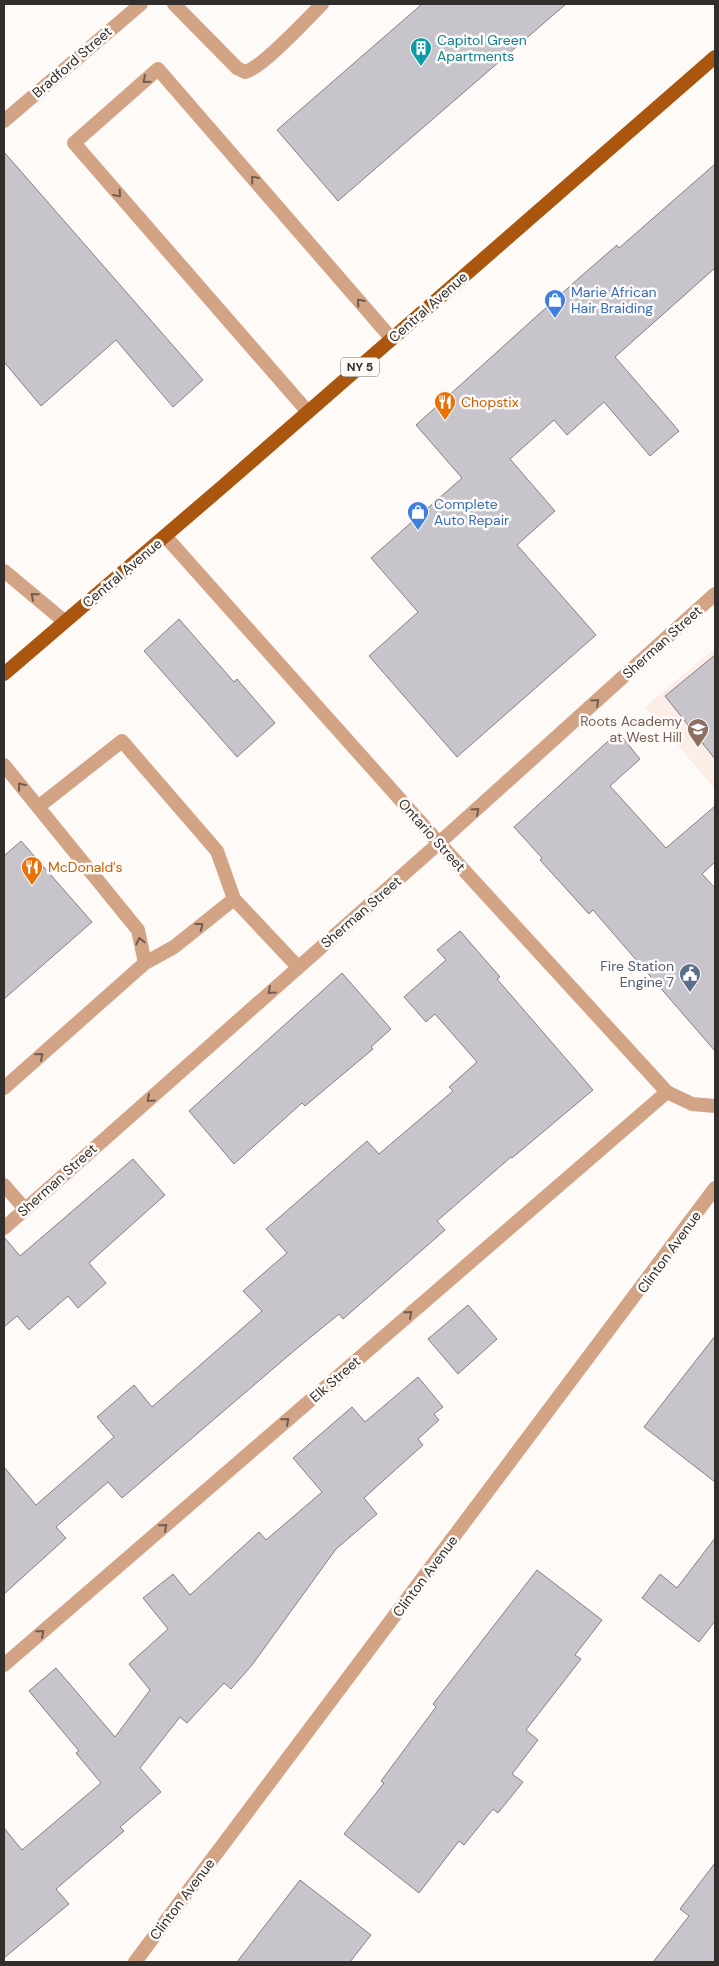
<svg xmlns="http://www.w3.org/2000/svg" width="719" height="1966" viewBox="0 0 719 1966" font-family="'DM Sans',sans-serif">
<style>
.education{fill:#fceee7}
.building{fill:#c8c4cb;stroke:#848087}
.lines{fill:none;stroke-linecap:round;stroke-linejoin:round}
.service{stroke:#d3a386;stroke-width:14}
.minor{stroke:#d3a386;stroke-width:14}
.tertiary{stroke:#d3a386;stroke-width:14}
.primary{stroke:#aa560e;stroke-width:14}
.oneway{stroke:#725d50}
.labels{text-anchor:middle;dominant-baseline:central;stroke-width:5;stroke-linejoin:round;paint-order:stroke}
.shield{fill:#fefaf8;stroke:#6e6b69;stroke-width:1}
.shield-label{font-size:12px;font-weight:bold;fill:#312e2c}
.culture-label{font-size:14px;fill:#0d838f;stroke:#fefaf8;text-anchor:start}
.street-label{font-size:14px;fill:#312e2c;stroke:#fefaf8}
.shop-label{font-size:14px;fill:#366cbe;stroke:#fefaf8;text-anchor:start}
.food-label{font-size:14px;fill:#c56008;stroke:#fefaf8;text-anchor:start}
.education-label{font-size:14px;fill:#785e54;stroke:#fefaf8;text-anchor:end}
.service-label{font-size:14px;fill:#4e5e75;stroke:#fefaf8;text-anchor:end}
</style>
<rect width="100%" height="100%" fill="#fefaf8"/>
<path class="education" d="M715,648v141l-70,-82z"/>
<path class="building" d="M422,4h144l-228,197 -61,-71z
M4,152l199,228 -30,27 -57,-67 -75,66 -37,-44z
M715,164v104l-100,89 64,74 -29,25 -46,-54 -37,33 -13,-15 -44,39 45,52 -38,34 79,90 -139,122 -88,-101 49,-44 -47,-54 91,-80 -46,-53 163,-147 38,-33 2,3z
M179,619l55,63 3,-3 38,44 -38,34 -93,-106z
M715,655v104l-50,-63z
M618,732l22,27 -30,27 56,62 49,-42v56l-13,12 13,14v163l-122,-141 -4,4 -49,-54 2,-2 -28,-31z
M21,841l71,81 -88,77v-143z
M460,931l40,46 -3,2 96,111 -81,68 -1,-1 -74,64 8,9 -102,89 -4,-5 -44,36 -173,148 -14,-16 -52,45 10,11 -62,56v-127l32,38 78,-68 -17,-20 37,-32 18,22 110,-96 -19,-20 44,-38 -21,-24 101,-88 12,13 74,-63 -4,-4 28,-25 -42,-48 -9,8 -22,-25 42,-37 -9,-10z
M342,973l49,56 -20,18 2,2 -68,57 -3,-3 -68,61 -45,-53z
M133,1159l32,36 -76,68 17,20 -28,25 -10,-12 -39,34 -12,-14 -13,11v-90l16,19z
M468,1305l29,34 -39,35 -30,-35z
M715,1336v146l-71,-55z
M418,1377l25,30 -9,7 5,6 -21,19 5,6 -59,53 13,16 -41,35 -84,116 -21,24 -7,-6 -37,40 -7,-6 -40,51 21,24 -41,35 4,4 -68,58 13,15 -65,54v-130l18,22 79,-67 -25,-30 3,-2 -50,-60 27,-23 59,69 35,-47 -21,-26 39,-35 -25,-31 30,-24 17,21 69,-63 7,8 56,-48 -29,-34 59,-51 13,15z
M715,1538v83l-16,21 -57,-44 18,-24 17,14z
M537,1570l65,50 -27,35 6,4 -55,71 12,10 -26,34 11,8 -25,31 -5,-4 -29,36 -5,-4 -40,52 -75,-59 40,-51 -3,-2 55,-74 -3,-3z
M715,1863v99h-62l36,-46 -9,-7z
M300,1880l71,55 -21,27h-113z"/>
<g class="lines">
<path class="service" d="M174,4l63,64 8,4c17,-4 63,-54 77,-68
M308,412l-234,-269 84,-74 234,270
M4,765l134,165 7,33 -141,125
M38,807l84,-66 95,110 17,48 64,68
M145,963l29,-16 60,-48
M4,1185l21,24"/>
<path class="minor" d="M4,121l137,-117
M165,536l274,307 228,249 25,12 23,2
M4,571l60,50
M4,1228l435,-385 276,-249
M4,1665l663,-573"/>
<path class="tertiary" d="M135,1962l580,-774"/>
<path class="primary" d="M4,674l218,-187 493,-430"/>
</g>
<defs><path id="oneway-chevron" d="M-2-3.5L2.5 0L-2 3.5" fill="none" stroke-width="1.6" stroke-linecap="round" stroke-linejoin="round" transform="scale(1.25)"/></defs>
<g class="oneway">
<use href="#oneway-chevron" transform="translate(146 80) rotate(139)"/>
<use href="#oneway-chevron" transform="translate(254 179) rotate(-131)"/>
<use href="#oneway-chevron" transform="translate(118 194) rotate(49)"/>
<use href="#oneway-chevron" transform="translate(360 302) rotate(-131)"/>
<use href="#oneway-chevron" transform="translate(34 596) rotate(-140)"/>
<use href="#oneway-chevron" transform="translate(596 702) rotate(-42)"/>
<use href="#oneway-chevron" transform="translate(21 786) rotate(-129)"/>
<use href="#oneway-chevron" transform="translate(476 811) rotate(-42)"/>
<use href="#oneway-chevron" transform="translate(200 926) rotate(-38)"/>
<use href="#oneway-chevron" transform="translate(140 941) rotate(-103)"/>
<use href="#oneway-chevron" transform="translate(271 991) rotate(138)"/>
<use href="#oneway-chevron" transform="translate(40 1056) rotate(-41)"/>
<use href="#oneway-chevron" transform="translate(150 1099) rotate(138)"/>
<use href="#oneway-chevron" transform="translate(409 1314) rotate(-41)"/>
<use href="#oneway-chevron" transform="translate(286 1421) rotate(-41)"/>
<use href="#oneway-chevron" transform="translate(164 1527) rotate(-41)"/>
<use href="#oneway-chevron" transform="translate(41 1633) rotate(-41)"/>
</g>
<defs>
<g id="building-pin" transform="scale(1.125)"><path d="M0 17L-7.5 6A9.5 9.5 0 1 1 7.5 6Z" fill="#0f9aa8" stroke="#fefaf8"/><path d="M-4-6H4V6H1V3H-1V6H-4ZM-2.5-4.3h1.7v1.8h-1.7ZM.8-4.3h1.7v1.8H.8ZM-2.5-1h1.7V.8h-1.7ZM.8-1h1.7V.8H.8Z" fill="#fff"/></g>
<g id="shop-pin" transform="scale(1.125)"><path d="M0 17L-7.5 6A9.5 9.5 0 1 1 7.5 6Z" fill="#3f7fe0" stroke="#fefaf8"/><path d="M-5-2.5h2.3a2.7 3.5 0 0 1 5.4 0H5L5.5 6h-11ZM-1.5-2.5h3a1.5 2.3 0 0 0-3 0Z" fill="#fff"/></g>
<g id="restaurant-pin" transform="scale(1.125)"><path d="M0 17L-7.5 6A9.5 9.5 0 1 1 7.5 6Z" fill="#e8710a" stroke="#fefaf8"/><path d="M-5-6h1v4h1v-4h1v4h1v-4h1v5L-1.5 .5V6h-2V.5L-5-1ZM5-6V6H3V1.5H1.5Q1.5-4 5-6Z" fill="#fff"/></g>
<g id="school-pin" transform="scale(1.125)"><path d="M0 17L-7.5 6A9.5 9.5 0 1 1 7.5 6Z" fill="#8d6e63" stroke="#fefaf8"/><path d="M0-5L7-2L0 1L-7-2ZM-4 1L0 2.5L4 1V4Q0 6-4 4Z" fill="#fff"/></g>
<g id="civic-pin" transform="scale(1.125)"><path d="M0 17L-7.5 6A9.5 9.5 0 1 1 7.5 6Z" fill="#5c6f8a" stroke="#fefaf8"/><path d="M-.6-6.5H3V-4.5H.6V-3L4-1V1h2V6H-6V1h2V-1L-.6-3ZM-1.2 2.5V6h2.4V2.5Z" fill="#fff"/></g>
</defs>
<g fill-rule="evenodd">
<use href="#building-pin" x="421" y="48"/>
<use href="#shop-pin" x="555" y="300"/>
<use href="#restaurant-pin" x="445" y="402"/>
<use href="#shop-pin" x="418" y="512"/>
<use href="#school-pin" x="698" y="729"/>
<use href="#restaurant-pin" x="32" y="867"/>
<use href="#civic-pin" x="690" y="974"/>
</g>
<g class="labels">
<rect class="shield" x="341" y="357.5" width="38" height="19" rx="4"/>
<g class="shield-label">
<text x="360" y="367">NY 5</text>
</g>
<g class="culture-label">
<text x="437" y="40">Capitol Green<tspan x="437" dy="16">Apartments</tspan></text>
</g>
<g class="street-label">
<text transform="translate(72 62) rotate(-41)">Bradford Street</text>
<text transform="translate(428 307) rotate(-41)">Central Avenue</text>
<text transform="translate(122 573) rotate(-40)">Central Avenue</text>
<text transform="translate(662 642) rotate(-42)">Sherman Street</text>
<text transform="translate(432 835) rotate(48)">Ontario Street</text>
<text transform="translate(361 912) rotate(-41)">Sherman Street</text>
<text transform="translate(57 1180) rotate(-42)">Sherman Street</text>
<text transform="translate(669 1252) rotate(-54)">Clinton Avenue</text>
<text transform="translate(335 1379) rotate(-41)">Elk Street</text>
<text transform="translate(425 1576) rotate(-53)">Clinton Avenue</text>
<text transform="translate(182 1899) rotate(-53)">Clinton Avenue</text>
</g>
<g class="shop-label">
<text x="571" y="292">Marie African<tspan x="571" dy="16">Hair Braiding</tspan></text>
<text x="434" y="504">Complete<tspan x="434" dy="16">Auto Repair</tspan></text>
</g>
<g class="food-label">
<text x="461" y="402">Chopstix</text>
<text x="48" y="867">McDonald's</text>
</g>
<g class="education-label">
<text x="682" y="721">Roots Academy<tspan x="682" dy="16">at West Hill</tspan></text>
</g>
<g class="service-label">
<text x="674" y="966">Fire Station<tspan x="674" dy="16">Engine 7</tspan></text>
</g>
</g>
<rect width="719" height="1966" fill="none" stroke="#312e2c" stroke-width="10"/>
</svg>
